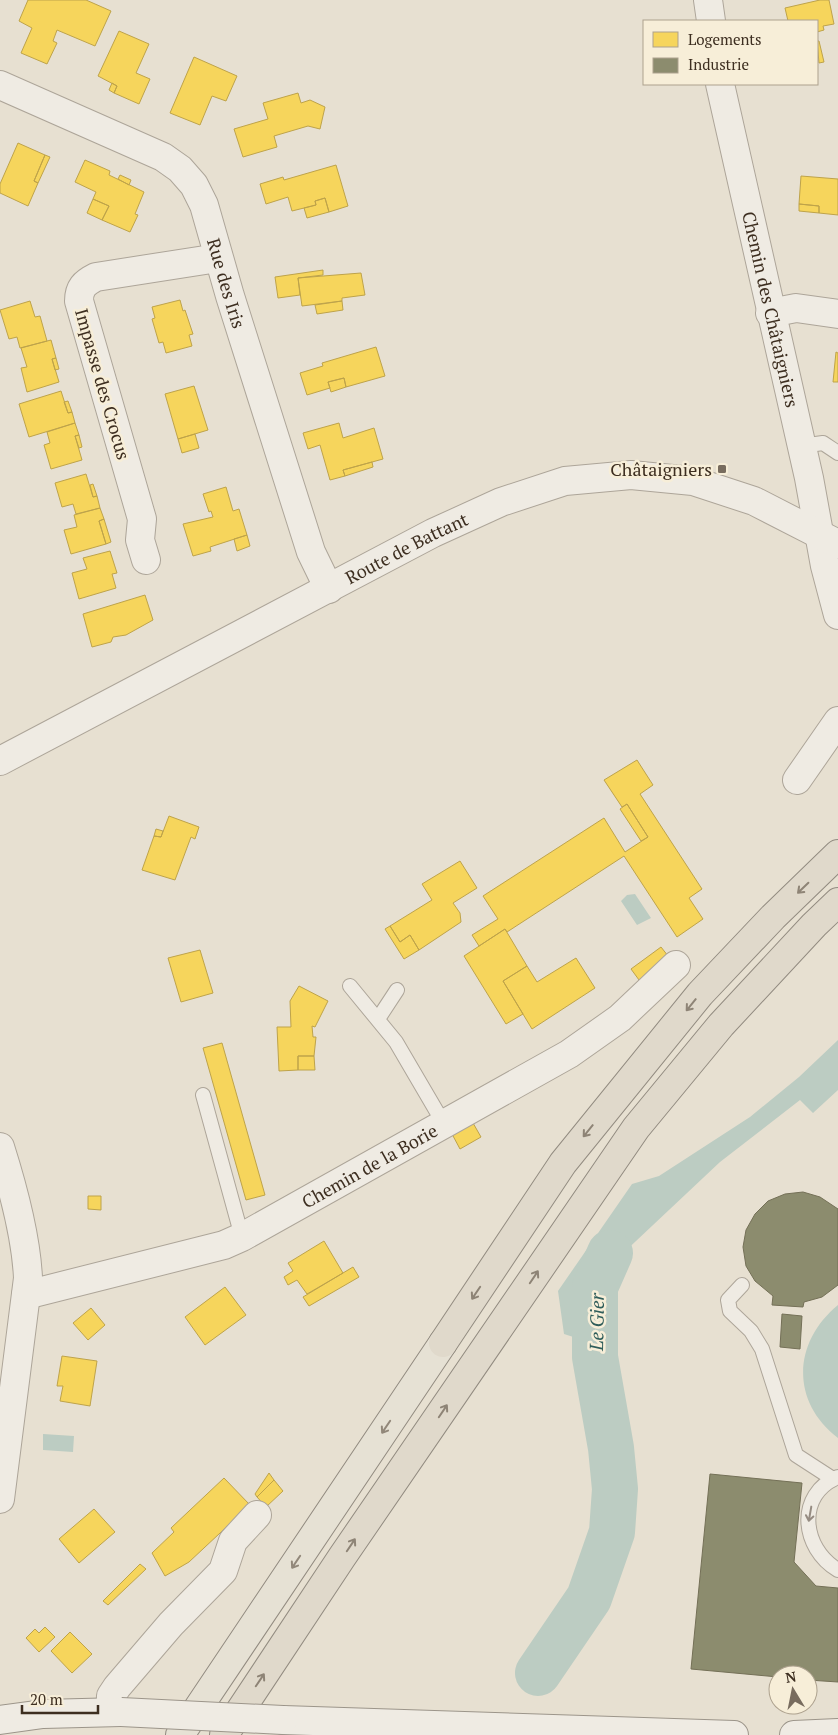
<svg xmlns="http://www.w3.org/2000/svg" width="838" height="1735" viewBox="0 0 838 1735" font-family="'PT Serif',serif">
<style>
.water{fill:#bcccc2}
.homes{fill:#f6d55c;stroke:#bea34a}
.industry{fill:#8c8c6e;stroke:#747057}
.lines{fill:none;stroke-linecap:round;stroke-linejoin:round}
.river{stroke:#bcccc2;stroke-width:46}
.service-casing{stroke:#ada599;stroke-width:16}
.minor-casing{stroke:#ada599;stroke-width:30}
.secondary-casing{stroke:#9c958a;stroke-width:30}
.primary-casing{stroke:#928b80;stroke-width:30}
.trunk-casing{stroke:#928b80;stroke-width:30}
.service{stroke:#efebe3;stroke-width:14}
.minor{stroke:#efebe3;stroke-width:28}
.secondary{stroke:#efebe3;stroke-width:28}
.primary{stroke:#e6e1d4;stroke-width:28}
.trunk{stroke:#e0d9cb;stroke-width:28}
.secondary-bridge-casing{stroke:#9c958a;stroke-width:30;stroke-linecap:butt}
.secondary-bridge{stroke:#efebe3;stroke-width:28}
.oneway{stroke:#8e8476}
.oneway2{stroke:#92887a}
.oneway3{stroke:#968c82}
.poi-dot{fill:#786c5e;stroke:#f7eed8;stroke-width:2}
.labels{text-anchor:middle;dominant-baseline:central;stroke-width:5;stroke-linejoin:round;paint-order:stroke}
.street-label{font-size:18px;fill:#3d2e20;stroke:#f7eed8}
.poi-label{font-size:18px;fill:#3d2e20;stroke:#f7eed8;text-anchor:end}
.water-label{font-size:19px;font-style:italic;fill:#2f5d5a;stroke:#f7eed8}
</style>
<rect width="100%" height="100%" fill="#e7e0d1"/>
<path class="water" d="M635,894l16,24 -14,7 -16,-24 6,-6z
M838,1040v50l-25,23 -13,-13 -80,62 -101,95 -16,25 -14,60 -25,-8 -6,-43 74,-107 27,-8 91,-59 49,-40z
M838,1305v133c-48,-37 -45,-96 0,-133z
M43,1434l31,2 -1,16 -30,-2z"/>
<path class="homes" d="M28,0h58l25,11 -16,35 -38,-16 -4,11 4,2 -10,21 -26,-11 11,-25 -13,-7z
M820,0h9l5,24 -11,2 1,4 -7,2v-11h-29l-3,-13z
M119,31l30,13 -13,29 14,6 -11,25 -25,-11 3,-7 -19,-10z
M817,41h2l5,21 -5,1z
M194,57l43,19 -11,25 -14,-5 -12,29 -30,-12z
M112,83l5,3 -3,7 -5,-3z
M298,93l3,10 9,-3 15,7 -5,22 -12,-3 -34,10 3,11 -34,10 -9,-28 34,-10 -5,-16z
M18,143l27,12 -11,26 4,2 -10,23 -28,-13v-9z
M45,155l5,2 -12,26 -4,-2z
M85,160l25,11 -1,4 35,17 -9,22 3,1 -8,17 -28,-12 7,-14 -16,-7 3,-7 -21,-10z
M336,165l12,41 -19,6 -4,-14 -10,3 1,4 -24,6 -4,-14 -22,7 -6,-20 23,-7 1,3z
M120,175l11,5 -2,5 -11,-6z
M801,176l37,3v36l-19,-2v-7l-20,-2z
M325,198l4,14 -22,6 -3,-10 12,-3 -1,-4z
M93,199l16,7 -7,14 -15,-7z
M799,204l20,2v7l-20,-2z
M323,270v5l-25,3 2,17 -22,3 -3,-21z
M361,273l4,22 -23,3v3l-40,5 -4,-28z
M180,300l3,11 2,-1 8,24 -4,1 3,11 -26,7 -3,-11 -4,1 -7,-24 3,-1 -3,-11z
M30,301l5,16 5,-1 7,25 -27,7 -3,-11 -8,2 -9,-29z
M342,301l1,9 -26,4 -2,-9z
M51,340l5,18 -4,1 7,23 -32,10 -6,-24 6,-1 -6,-19z
M376,347l9,29 -39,11 -2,-9 -16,4 2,6 -23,7 -7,-22 23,-7 -1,-3z
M836,352l2,1v29h-5z
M56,358l3,11 -4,1 -3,-11z
M344,378l2,9 -15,5 -3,-10z
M194,386l14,44 -30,9 -13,-45z
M61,391l7,22 4,-1 3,11 -46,14 -10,-33z
M68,401l4,11 -4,1 -4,-11z
M75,423l4,12 -4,1 7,24 -31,9 -7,-24 6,-2 -3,-11z
M339,423l4,15 31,-10 9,31 -40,11 2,6 -15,4 -10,-35 -12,4 -5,-16z
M195,434l4,14 -17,5 -4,-14z
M79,435l3,12 -3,1 -4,-12z
M372,462l1,5 -28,9 -2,-6z
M86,474l7,23 4,-1 3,12 -24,6 -3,-10 -11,3 -7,-24z
M93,484l4,12 -4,1 -3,-12z
M226,487l7,24 6,-2 8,26 -37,12 1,4 -18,5 -10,-32 30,-7 -2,-6 -2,1 -6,-18z
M100,508l4,11 -5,2 7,23 -35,10 -7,-24 13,-3 -3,-12z
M104,519l7,23 -5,2 -7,-23z
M247,535l3,11 -13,5 -3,-12z
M110,551l7,22 -5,1 4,14 -37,11 -7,-26 15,-4 -4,-11z
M145,595l8,25 -27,15 -13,2 -2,5 -19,5 -9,-33z
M637,760l16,25 -13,9 62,95 -13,9 14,21 -26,18 -53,-81 -117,76 -2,-3 -26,17 -7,-11 26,-16 -15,-23 121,-78 21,34 23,-15 -21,-33 -5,3 -18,-27z
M627,804l21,33 -7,4 -21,-32z
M169,816l30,11 -4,12 -4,-2 -16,43 -33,-10 12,-34 7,1z
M156,829l7,2 -2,6 -7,-1z
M460,861l17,27 -24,15 7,10 1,9 -42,28 -9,-15 -10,7 -10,-16 42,-26 -10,-16z
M390,926l10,16 10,-7 9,15 -15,9 -19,-30z
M505,929l22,37 -24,15 20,33 -17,10 -42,-68z
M661,947l11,14 -30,23 -11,-15z
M200,950l13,43 -32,9 -13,-44z
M576,958l19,30 -63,41 -29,-48 24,-15 10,16z
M299,986l29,15 -13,26 -3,-1 1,11h3l-2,19h-16v14l-19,1 -2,-44h14l-1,-26z
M222,1043l43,152 -19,5 -43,-152z
M298,1056h16l1,14h-17z
M473,1123l8,14 -21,12 -8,-15z
M88,1196h13v14l-13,-1z
M324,1241l19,32 -36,21 -10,-14 -9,5 -4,-8 9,-6 -5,-8z
M353,1267l6,10 -50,29 -6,-9z
M225,1287l21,28 -41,30 -20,-28z
M91,1308l14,17 -17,15 -15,-17z
M62,1356l35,5 -7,45 -30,-5 3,-15h-6z
M269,1473l5,7 -17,17 -2,-3z
M224,1478l26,27 -61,57 -24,14 -13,-23 22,-21 -3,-4z
M274,1480l9,11 -17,16 -9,-10z
M94,1509l21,23 -36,31 -20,-24z
M140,1564l6,5 -38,36 -5,-4z
M45,1627l10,10 -16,15 -13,-14 9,-9 4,4z
M70,1632l22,22 -20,19 -21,-22z"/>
<path class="industry" d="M803,1192l17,5 18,12v76l-16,12 -18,5 -1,5 -31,-2 1,-9 -18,-15 -9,-15 -3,-19 3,-17 9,-16 13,-13 17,-7z
M782,1314l20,2 -2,33 -20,-2z
M710,1474l92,9 -8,79 22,24 22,2v94l-30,-2v-5h-30v2l-87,-8z"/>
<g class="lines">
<path class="river" d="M538,1673l51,-75 23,-66 3,-43 -4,-41 -16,-91v-70l15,-34"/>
<g class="service-casing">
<path id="service" d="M801,446l22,-3 15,10
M350,986l46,56 48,82
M378,1019l19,-29
M203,1095l39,142
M742,1285l-14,15 2,11 21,20 11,18 34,106 37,24
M838,1477c-42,17 -37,71 0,93"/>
</g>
<g class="minor-casing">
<g id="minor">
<path d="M708,0l3,21"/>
<path id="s1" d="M720,84l89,394 16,88 13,49"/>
<path id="s2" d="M0,85l163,72 17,12 14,16 10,20 26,91 81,256 18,37"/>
<path d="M770,313l26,-5 42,6"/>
<path d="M146,560l-6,-20 2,-21 -63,-218c0,-13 5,-18 17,-24l122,-19"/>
<path id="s3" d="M0,761l433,-228 68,-31 64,-21 66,-6 62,6 61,20 84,43"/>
<path d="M797,780l41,-59"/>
<path d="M0,1147c13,41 26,88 28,131l-28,221"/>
<path id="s4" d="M26,1295l198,-50 18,-8 327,-183 51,-36 56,-53"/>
<path d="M110,1712l1,-16 6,-9 54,-63 52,-53 10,-30 24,-26"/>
</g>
</g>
<g class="secondary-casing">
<path id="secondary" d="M0,1720l43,-6 78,-2
M283,1720l451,15
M794,1735l44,-2"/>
</g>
<g class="primary-casing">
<path id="primary" d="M180,1735l263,-392"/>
</g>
<g class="trunk-casing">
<path id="trunk" d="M443,1343l120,-180 137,-169 73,-77 65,-63
M224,1735l118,-178 294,-429 85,-103 93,-100 24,-23"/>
</g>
<use href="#service" class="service"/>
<use href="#minor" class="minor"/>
<use href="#secondary" class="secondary"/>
<use href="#primary" class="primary"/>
<use href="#trunk" class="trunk"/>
<g class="secondary-bridge-casing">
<path id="secondary-bridge" d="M121,1712l162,8"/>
</g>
<use href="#secondary-bridge" class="secondary-bridge"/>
</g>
<defs><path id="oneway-shaft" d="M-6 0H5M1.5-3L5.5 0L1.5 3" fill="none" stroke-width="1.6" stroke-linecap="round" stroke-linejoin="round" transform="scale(1.25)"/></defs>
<g class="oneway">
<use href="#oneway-shaft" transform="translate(803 888) rotate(136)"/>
<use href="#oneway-shaft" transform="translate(691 1005) rotate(129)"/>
<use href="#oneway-shaft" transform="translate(588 1131) rotate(129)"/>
<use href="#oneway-shaft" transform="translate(534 1277) rotate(-56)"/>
<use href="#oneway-shaft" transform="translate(476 1293) rotate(124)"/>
<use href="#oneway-shaft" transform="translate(443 1411) rotate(-56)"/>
<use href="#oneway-shaft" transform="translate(351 1545) rotate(-56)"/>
<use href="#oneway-shaft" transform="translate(260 1680) rotate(-56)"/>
</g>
<g class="oneway2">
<use href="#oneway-shaft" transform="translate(386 1427) rotate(124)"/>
<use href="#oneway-shaft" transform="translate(296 1562) rotate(124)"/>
</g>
<use class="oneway3" href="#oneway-shaft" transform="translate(810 1514) rotate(100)"/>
<rect class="poi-dot" x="717" y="464" width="10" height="10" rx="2.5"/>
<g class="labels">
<g class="street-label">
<text stroke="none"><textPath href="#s2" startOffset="324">Rue des Iris</textPath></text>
<text stroke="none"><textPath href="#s1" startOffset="231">Chemin des Châtaigniers</textPath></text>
<text transform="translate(103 384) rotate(74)">Impasse des Crocus</text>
<text stroke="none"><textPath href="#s3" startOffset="459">Route de Battant</textPath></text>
<text stroke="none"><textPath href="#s4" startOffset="370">Chemin de la Borie</textPath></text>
</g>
<g class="poi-label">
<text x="712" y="469">Châtaigniers</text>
</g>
<g class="water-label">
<text transform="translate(596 1322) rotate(-89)">Le Gier</text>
</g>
</g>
<rect x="643" y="20" width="175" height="65" fill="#f7eed8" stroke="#ada18e"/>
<rect x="653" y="32" width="25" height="15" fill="#f6d55c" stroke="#ada18e"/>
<text x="688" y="45" font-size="15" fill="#3d2e20">Logements</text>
<rect x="653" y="58" width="25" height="15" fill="#8c8c6e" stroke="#ada18e"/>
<text x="688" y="70" font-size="15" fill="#3d2e20">Industrie</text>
<g transform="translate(793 1690) rotate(350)"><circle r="24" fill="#f7eed8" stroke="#ada18e"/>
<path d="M0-4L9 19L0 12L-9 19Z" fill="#786c5e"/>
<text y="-8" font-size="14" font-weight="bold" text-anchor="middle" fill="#3d2e20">N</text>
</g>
<path d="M22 1705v8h76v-8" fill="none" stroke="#3d2e20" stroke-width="2.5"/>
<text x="30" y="1705" font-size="15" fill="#3d2e20" stroke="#f7eed8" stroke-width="4" paint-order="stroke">20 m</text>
</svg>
